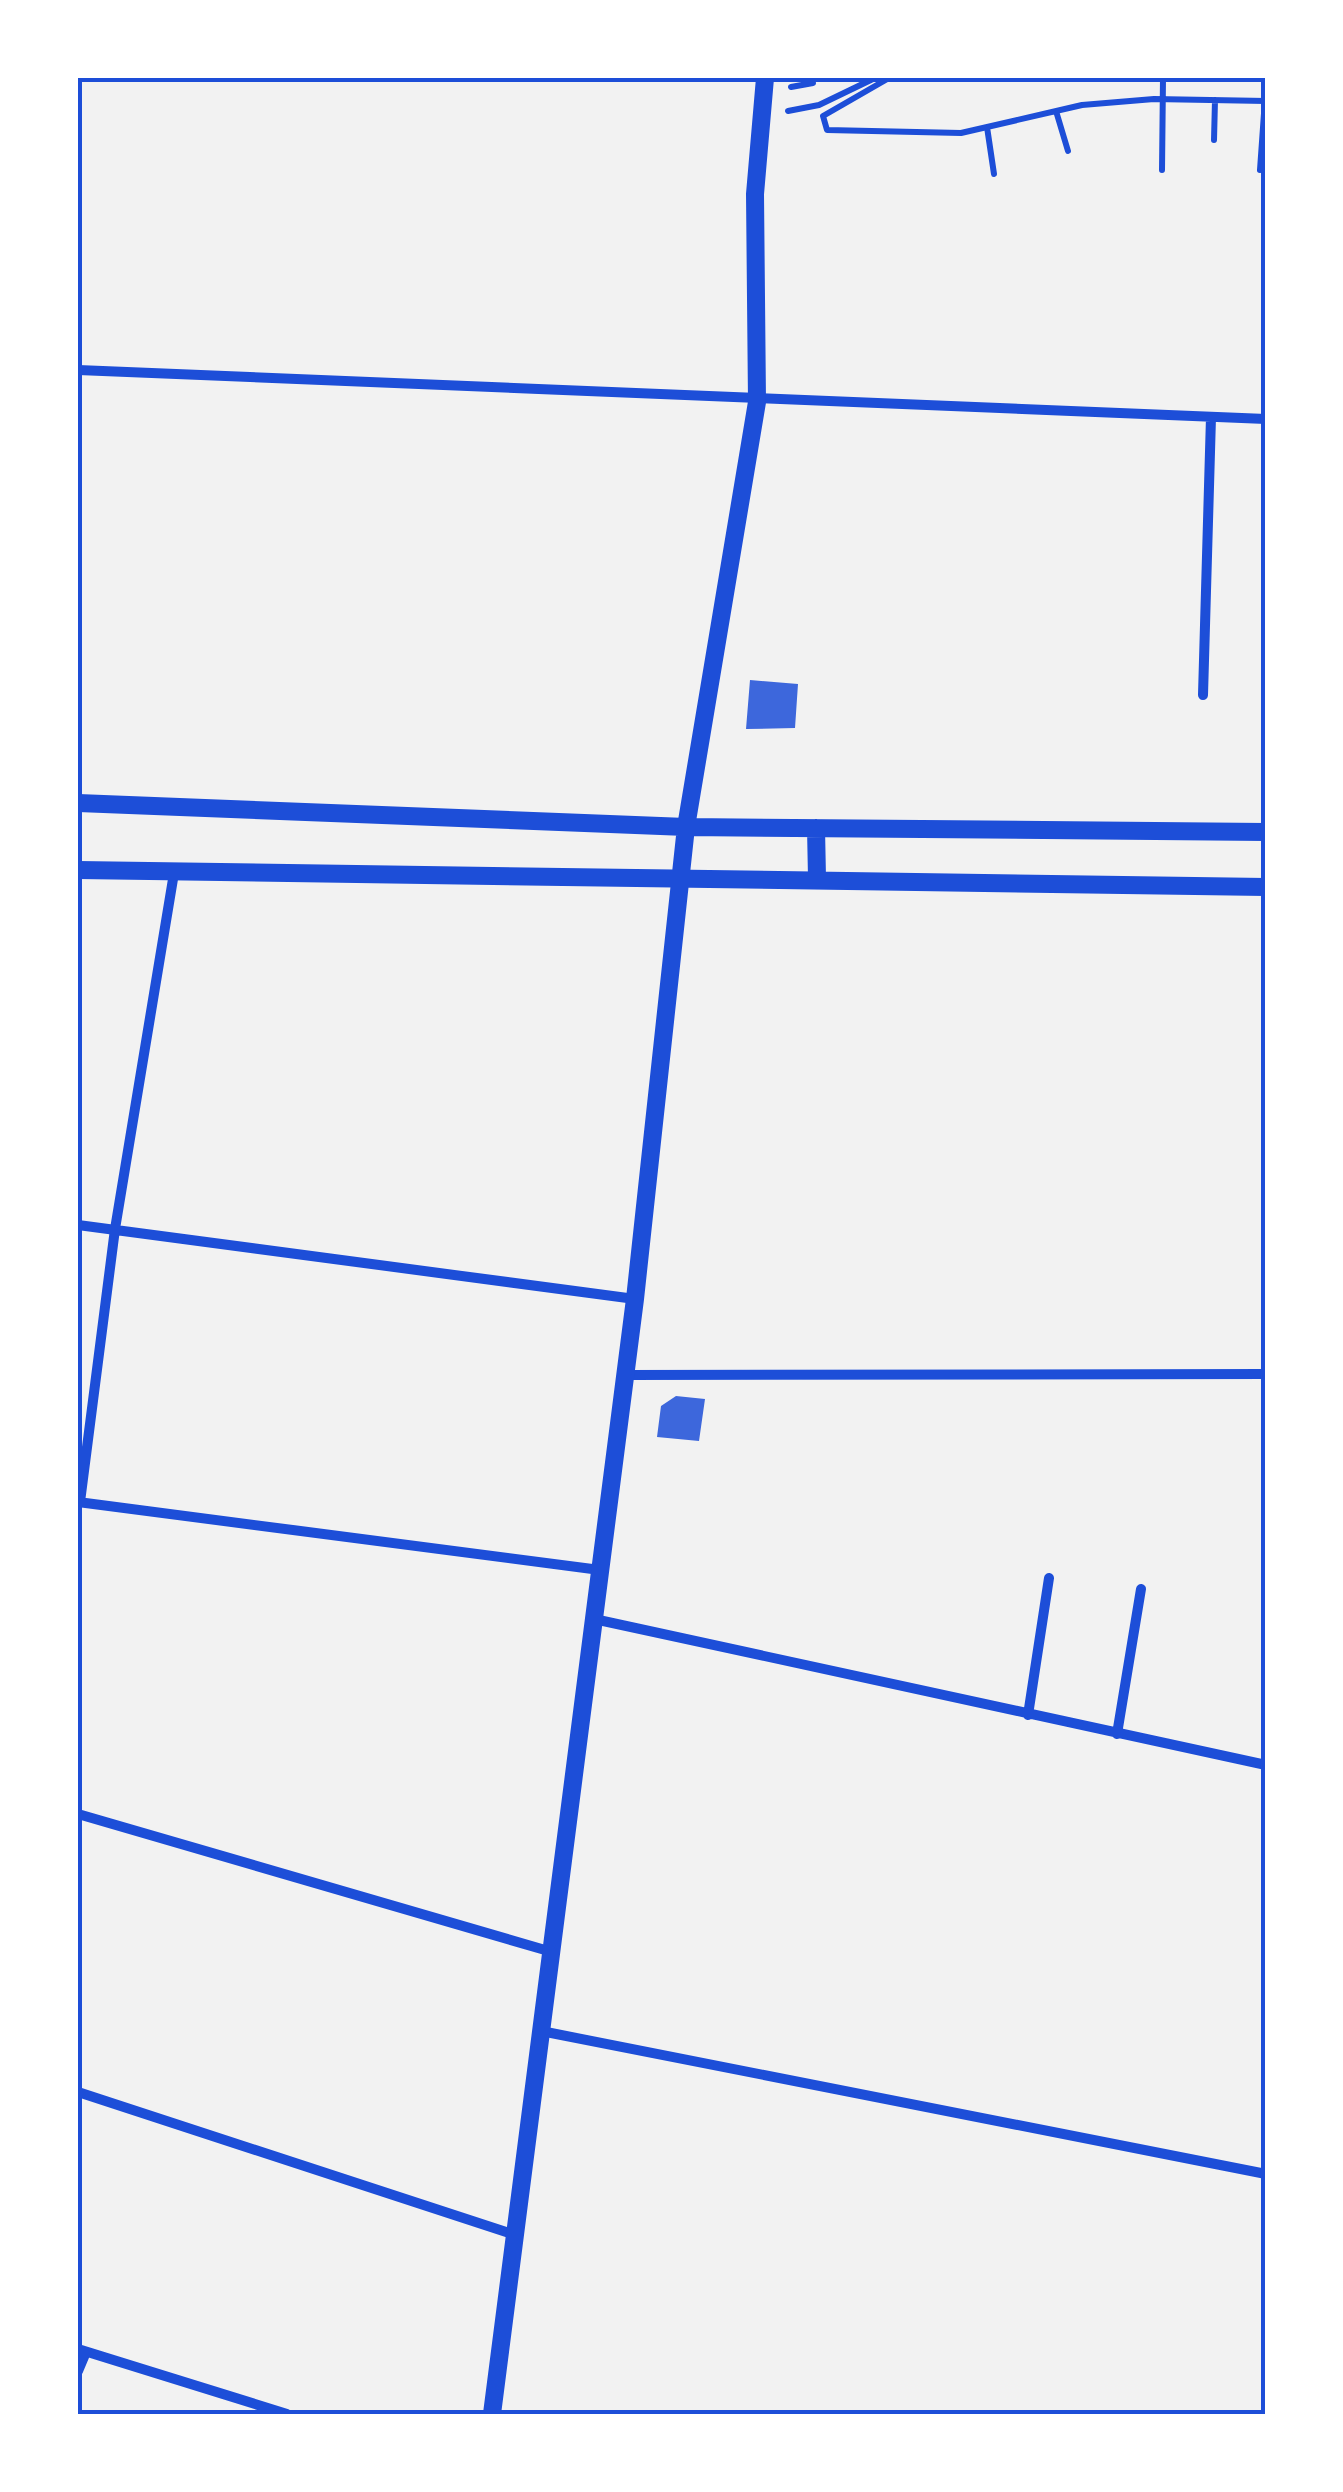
<svg xmlns="http://www.w3.org/2000/svg" width="1343" height="2492" viewBox="0 0 1343 2492" font-family="Helvetica,sans-serif">
<style>
.building{fill:#3d67dc}
.lines{fill:none;stroke-linecap:round;stroke-linejoin:round}
.path{stroke:#1d4ed8;stroke-width:6}
.minor{stroke:#1d4ed8;stroke-width:10}
.tertiary{stroke:#1d4ed8;stroke-width:18}
.neatline{fill:none;stroke:#1d4ed8;stroke-width:4}
</style>
<rect width="100%" height="100%" fill="#f2f2f2"/>
<path class="building" d="M750,680l48,4 -3,44 -49,1z
M676,1396l29,3 -6,42 -42,-4 4,-31z"/>
<g class="lines">
<path class="path" d="M889,78l-66,38 4,14 134,3 121,-28 72,-6 112,2
M791,87l22,-4
M788,111l31,-6 56,-27
M1056,111l12,40
M987,127l7,47
M1214,140l1,-40
M1162,170l1,-92
M1260,170l6,-85"/>
<path class="minor" d="M78,370l1188,49
M1203,695l8,-278
M78,1225l557,74
M626,1375l640,-1
M78,1502l522,68
M80,1502l35,-273 59,-356
M594,1619l672,146
M1028,1715l21,-137
M1117,1734l24,-145
M78,1814l474,138
M541,2031l725,143
M78,2092l437,143
M78,2349l209,65
M78,2371l8,-19"/>
<path class="tertiary" d="M78,803l608,24 580,5
M816,828l1,50
M78,870l1188,17
M492,2414l143,-1115 51,-472 71,-425 -2,-208 10,-116"/>
</g>
<rect width="1343" height="2492" fill="none" stroke="#ffffff" stroke-width="160"/>
<rect x="80" y="80" width="1183" height="2332" class="neatline"/>
</svg>
